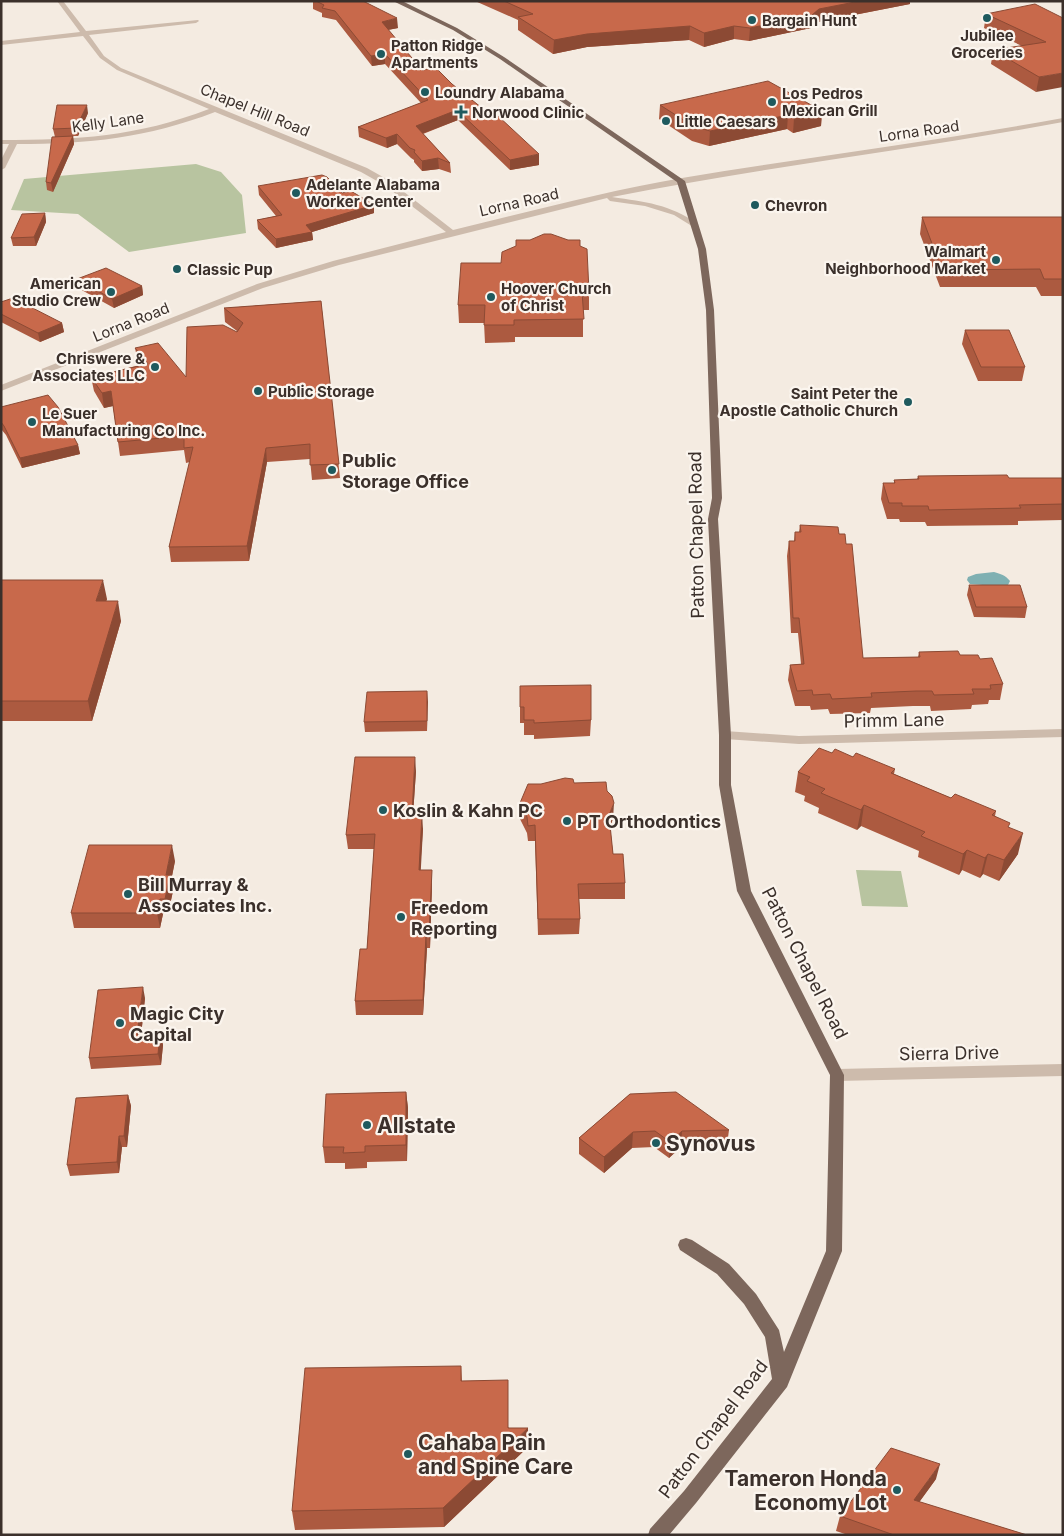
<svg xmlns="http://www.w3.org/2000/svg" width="1064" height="1536" viewBox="0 0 1064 1536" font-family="Inter,sans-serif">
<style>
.green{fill:#b8c4a0}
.water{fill:#7fb0b2}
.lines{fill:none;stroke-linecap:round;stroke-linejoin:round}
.minor{fill:#cdbbac;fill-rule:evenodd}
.major{fill:#7d675c;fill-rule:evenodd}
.wall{fill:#ac5a40}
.shaded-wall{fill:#8c4a34}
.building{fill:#c8694b;stroke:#8c4a34}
.poi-dot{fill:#1f5a5e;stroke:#fbf5ee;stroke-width:2}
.labels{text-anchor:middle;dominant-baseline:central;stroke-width:4.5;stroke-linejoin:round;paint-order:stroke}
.far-poi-label{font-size:15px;font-weight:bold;fill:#3b302b;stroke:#fbf5ee;text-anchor:start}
.far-street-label{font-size:15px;fill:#3b302b;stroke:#fbf5ee}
.poi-label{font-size:18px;font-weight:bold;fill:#3b302b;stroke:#fbf5ee;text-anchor:start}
.street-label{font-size:18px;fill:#3b302b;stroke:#fbf5ee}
.near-poi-label{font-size:21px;font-weight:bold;fill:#3b302b;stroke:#fbf5ee;text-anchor:start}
</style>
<rect width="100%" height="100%" fill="#f4ebe1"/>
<path class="green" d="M196,164l25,8 21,23 4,38 -117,19 -51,-38 -67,-4 13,-31z
M856,870l45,1 7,36 -46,-1z"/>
<path class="water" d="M994,572c7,2 11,3 16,9l-3,6 -37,-3 -3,-4 1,-3 8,-3z"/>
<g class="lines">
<path class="minor" d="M57,1h6l23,30 112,-11 1,1 -3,2 -107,12 15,21 17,12 246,100 23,13 63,49c76,-18 152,-39 229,-52 127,-21 254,-37 381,-60v4c-150,28 -301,45 -451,75 34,5 57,7 86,27v4h-3l-21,-13 -29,-9 -35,-5 -3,-3 -268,67 -76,23 -262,103v-6l256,-101 76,-23 113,-29 -62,-47 -23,-13 -146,-60c-68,26 -126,32 -198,32l-12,24 -4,2v-10l8,-16h-8v-4c77,0 135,-3 208,-31l-92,-39 -17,-12 -17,-22 -82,9v-4l79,-9z
M1063,729v8l-264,7 -74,-5 -6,-4 6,-4 74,5z
M1063,1064v12l-226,5 -5,-2 -2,-4 2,-4 5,-2z"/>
<path class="major" d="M393,1h9l55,27 47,29 181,124 21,68 8,61 8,188 -4,21 13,216v50l20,106 93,184 -2,176 -55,136 -91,116 -27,32h-21l2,-6 34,-38 88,-112 -7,-42 -21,-33 -27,-30 -37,-24 -2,-5 2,-5 6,-2 6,2 37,24 27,30 23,36 5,22 42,-101 4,-176 -93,-184 -18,-106v-50l-11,-216 4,-21 -6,-188 -8,-61 -21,-67 -177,-123 -47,-29z"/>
</g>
<path class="wall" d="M313,1h50l35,27 -10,2 34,40 30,14 87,81 -29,5 -52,-50 -35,14 27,29 1,10 -12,-4 -17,2 -8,-9v-2l-3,-2 -14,-14 -10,4 -28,-11 -1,-10 63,-24 -36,-39 -13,2 -36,-46 -14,-3v-4l-9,-4z
M475,1h435v3l-92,18 -7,6 -62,13 -15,-2 -30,8 -15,-7 -102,7 -34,7 -35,-24v-10z
M986,14l77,4 -27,74 -45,-28 2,-14 29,-4 -38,-18z
M660,105l162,6 -1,15 -28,7 -6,-4 -78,17 -17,-5 -33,-22z
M88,113l-10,23h-5l1,8 -21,48 -6,-2 -1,-8 9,-45 -2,-8z
M258,186l84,7 32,20 -62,19 1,8 -37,8 -18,-19 -1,-9 19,-4 -17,-21z
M45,213l1,9 -10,24h-23l-2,-8z
M922,217h141v79h-22l-5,-9h-96l-20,-53z
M580,246l9,46v18h-6v27h-68v5l-30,1 -1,-20h-25l-1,-18 43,-42z
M77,279l65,7 1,9 -29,13 -36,-20z
M321,301l19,177 -28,2 -2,-21 -43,3 -18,99 -78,1 -2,-15 21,-85 -4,1 -2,-13 -64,6 -7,-50 -9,2 -10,-17 -3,-14 49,-12 -2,-3 -3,-14 51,29 51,-46 -12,-9 -1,-14z
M1,302l61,21 2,9 -24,10 -39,-20z
M965,330l60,37 -3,14h-44l-16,-37z
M1,407l77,38 2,9 -58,14 -16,-33 -5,-6z
M918,476l91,2h54v42l-45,1v4l-91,1 -2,-4h-25l-1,-3h-12l-6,-20 2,-16h11v-3l23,-1z
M800,525l39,9 24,124 55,-1 1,-5 41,3 20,4 23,25 -3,16h-11l-1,4 -16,1 -1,4 -40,2 -1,-5h-17l-42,2 -1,5 -40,1 -2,-5 -17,1 -1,-4h-15l-7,-26 2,-15 11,-1 -3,-31h-7l-4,-77 2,-15h5l1,-9h4z
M1,580l106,19 -1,2 15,20 -29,100h-91z
M969,585l58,22 -2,11 -51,-1 -7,-22z
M520,686l71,34 -1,16 -56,3v-4h-10v-12h-4z
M427,691v40l-62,1 -1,-10z
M832,753l21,4 42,12 -1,5 57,24 45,13 -1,5 14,12 9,26 -19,27 -16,-7 -3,4 -18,-8 -3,5 -41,-18 1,-6 -58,-25 -4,4 -39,-17 1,-5 -15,-7 1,-5 -10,-4 3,-20z
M416,771l-3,44 10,14 -3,41 12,14 -2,64h-3l-4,67h-67l-1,-14 12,-52 7,-100h-26l-2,-14z
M574,783l33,8 6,28 -3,7 3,28 12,29v16h-46l1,20 -1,15 -41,1 -3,-94h-7l-1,-8 -7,-14v-16z
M175,861l-4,20 2,10 -5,23h-5l-3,14h-86l-3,-15z
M145,998l-4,37 19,-1 3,11 -2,20 -70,4 -2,-11z
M406,1092l2,16 -1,53 -40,1v6l-22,1v-6h-20l-2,-16z
M630,1094l99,36 -2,15 -46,2 -12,11 -15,-11 -22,1 -28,25 -25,-19v-16z
M128,1095l3,11 -4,41h-5l-3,26 -49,3 -3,-11z
M461,1366l1,15 66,66 -84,80 -149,3 -3,-19z
M936,1479l-17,23 108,33h-179l-12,-4 4,-15z"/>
<path class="shaded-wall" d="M860,1h50v3l-92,18 -7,6 -62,13 1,-13 69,-19z
M397,18l1,10 -16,3v-9z
M690,26l-1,14 -102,7 -34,7 1,-14 33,-6z
M734,26v13l-30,8v-14z
M385,54v10l-13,2 -1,-10z
M1063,73v14l-27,5 3,-15z
M87,105l1,8 -10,23 -2,-8z
M457,110l1,10 -42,16v-10z
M822,111l-1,15 -28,7 1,-15z
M788,115l-1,14 -78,17 1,-15z
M397,134v10l-10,4 -1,-10z
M73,136l1,8 -21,48 -2,-9z
M539,154v11l-29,5v-10z
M438,158l1,11 -17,2v-10z
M374,205v8l-62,19 1,8 -37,8v-9l30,-14z
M45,213l1,9 -10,24 -2,-9z
M142,286l1,9 -29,13 -2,-9z
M62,323l2,9 -24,10 -2,-9z
M111,391l2,15 -9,2 -2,-15z
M78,445l2,9 -58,14 -2,-10z
M266,448l1,14 -18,99 -2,-15z
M103,580l4,19 -7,22 -4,-20z
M118,601l3,20 -29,100 -4,-20z
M427,691l1,11 -1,29z
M415,757l1,14 -4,58v-14z
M614,803l-1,16 -5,12 1,-16z
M864,805l-3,21 -4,4 4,-20z
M422,814l1,15 -3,56 -1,-15z
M1023,833l-5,21 -19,27 5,-21z
M172,845l3,16 -4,20 2,10 -5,23 -3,-15 1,-24z
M967,850l-5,20 -3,5 4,-21z
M988,854l-5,20 -3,4 5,-20z
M432,870v14l-2,64 -1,-14z
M160,899l3,15 -3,14 -3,-15z
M426,934l1,14 -4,67v-15z
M143,987l2,11 -5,48 -3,-11z
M160,1034l3,11 -2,20 -3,-11z
M406,1092l2,16 -1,53 -1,-16z
M128,1095l3,11 -4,41 -3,-11z
M682,1131l-1,16 -12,11 1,-16z
M633,1132l-1,16 -28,25v-16z
M119,1136l3,11 -3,26 -2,-11z
M528,1428v19l-84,80 -1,-19z
M940,1464l-4,15 -26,36 4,-15z"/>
<path class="building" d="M316,1h47l34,17 -15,4 40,48 14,-2 16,16 40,32 5,-1 42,39 -29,6 -53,-50 -41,16 34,37 -12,-5 -16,3 -8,-9 1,-2 -5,-2 -13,-14 -11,4 -28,-11 70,-27 -43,-46 -14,2 -36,-45 -13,-3 2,-3z
M504,1h356l-41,8 -7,6 -62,13 -16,-2 -30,7 -14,-7 -103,8 -33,6 -36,-23 15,-3z
M1035,4l28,14v55l-24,4 -46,-27 53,-8 -60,-28z
M768,81l54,30 -28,7 -6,-3 -78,16 -17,-5 -33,-21z
M57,105h30l-11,23 -23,1z
M73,136l-22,47 -5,-1 6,-45z
M322,175l5,2 15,16 9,-2 23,14 -68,20 6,7 -36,7 -19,-19 25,-5 -24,-29z
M45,213l-11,24 -23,1 11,-24z
M922,217h141v62h-19l-4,-10 -98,1z
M544,234h7l17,6h12v6l7,3 2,43h-7l2,27 -70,1v5h-30l1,-20h-27l3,-42h40l1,-11 14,-6v-6h14z
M106,268l36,18 -30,13 -35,-20z
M13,298l49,25 -24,10 -37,-19v-12z
M321,301l18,163 -29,1v-21l-44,4 -19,98 -78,1 24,-100 -9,1v-12l-66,6 -7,-51 -9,2 -11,-16 57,-13 -13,-16 23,-5 28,34 1,-50 36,-2 14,7 6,-9 -19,-15z
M965,330h44l16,37h-44z
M48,395l10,12 20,38 -58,13 -16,-32 -3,-4v-15z
M1007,475l2,3h54v26l-44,1 2,3 -92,2 -1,-4h-26v-3h-13l-6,-20h12l-1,-3 25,-1 -1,-3z
M800,525l38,2 1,7h6l1,10h6l11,114 57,-1 -1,-5 39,-1 2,4h18l2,4 12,-1 11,26 -13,1 1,4h-19l2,5 -40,1 -2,-4h-16l-45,2 1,4 -40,2 -2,-5 -17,1 -1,-5 -15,1 -7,-26 14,-1 -5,-46h-6l-4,-77h6v-9h6z
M1,580h102l-7,21h22l-30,100h-87z
M969,585h51l7,22h-51z
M591,685v35l-57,3v-3h-10v-13h-4v-21z
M427,691v30l-63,1 3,-30z
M819,748l13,5 3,-4 18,8 3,-4 39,16 -4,4 60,25 4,-4 41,17 -4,4 18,8 -2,4 15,6 -19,27 -16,-6 -3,4 -18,-8 -4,4 -42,-18 4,-4 -61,-27 -3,5 -40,-17 4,-4 -18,-8 3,-4 -12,-5z
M355,757h60l-3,58 10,-1 -3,56h13l-3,64h-3l-3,66 -68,1 5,-52h7l8,-115 -29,1z
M565,778l8,1 1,4 32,-1 1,9 5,5 2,7 -5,12 4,39h10l2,29 -47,1 2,35h-42l-3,-94 -7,1 -1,-9 -7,-14 8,-19h13z
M89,845h83l-6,30h4l-5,24h-5l-3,14h-86z
M143,987l-6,48 23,-1 -2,20 -69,4 9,-68z
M406,1092v53l-41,1v6l-22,1 1,-6h-21l3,-53z
M676,1092l53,38 -47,1 -12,11 -15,-11 -22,1 -29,25 -25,-19 51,-44z
M128,1095l-4,41h-5l-2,26 -50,3 9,-67z
M461,1366v15l47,-1v48h20l-85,80 -151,3 13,-143z
M891,1448l49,16 -26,36 113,35h-133l-54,-19z"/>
<g class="poi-dot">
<circle cx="987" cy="18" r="5"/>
<circle cx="752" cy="20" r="5"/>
<circle cx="381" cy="54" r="5"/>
<circle cx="425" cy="92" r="5"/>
<circle cx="772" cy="102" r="5"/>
<path d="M458.5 104.5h5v5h5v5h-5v5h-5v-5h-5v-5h5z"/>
<circle cx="666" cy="121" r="5"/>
<circle cx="296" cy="193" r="5"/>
<circle cx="755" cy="205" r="5"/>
<circle cx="996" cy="260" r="5"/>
<circle cx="177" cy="269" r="5"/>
<circle cx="111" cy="292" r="5"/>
<circle cx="491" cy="297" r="5"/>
<circle cx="155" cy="367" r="5"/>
<circle cx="258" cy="391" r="5"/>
<circle cx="908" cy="402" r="5"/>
<circle cx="32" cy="422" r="5"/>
<circle cx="332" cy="470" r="5"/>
<circle cx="383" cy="810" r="5"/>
<circle cx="567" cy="821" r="5"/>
<circle cx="128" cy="894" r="5"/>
<circle cx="401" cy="917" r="5"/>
<circle cx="120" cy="1023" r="5"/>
<circle cx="367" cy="1125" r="5"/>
<circle cx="656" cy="1143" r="5"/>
<circle cx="408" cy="1454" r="5"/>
<circle cx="897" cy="1490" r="5"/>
</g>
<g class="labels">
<g class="far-poi-label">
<text x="762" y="20">Bargain Hunt</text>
<text x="987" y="35" text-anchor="middle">Jubilee<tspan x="987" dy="17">Groceries</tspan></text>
<text x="391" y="45">Patton Ridge<tspan x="391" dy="17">Apartments</tspan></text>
<text x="435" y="92">Loundry Alabama</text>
<text x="782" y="93">Los Pedros<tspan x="782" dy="17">Mexican Grill</tspan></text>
<text x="472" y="112">Norwood Clinic</text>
<text x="676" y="121">Little Caesars</text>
<text x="306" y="184">Adelante Alabama<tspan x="306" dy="17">Worker Center</tspan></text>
<text x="765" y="205">Chevron</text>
<text x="986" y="251" text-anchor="end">Walmart<tspan x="986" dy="17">Neighborhood Market</tspan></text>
<text x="187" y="269">Classic Pup</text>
<text x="101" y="283" text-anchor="end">American<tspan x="101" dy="17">Studio Crew</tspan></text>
<text x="501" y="288">Hoover Church<tspan x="501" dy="17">of Christ</tspan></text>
<text x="145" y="358" text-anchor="end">Chriswere &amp;<tspan x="145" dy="17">Associates LLC</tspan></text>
<text x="268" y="391">Public Storage</text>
<text x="898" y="393" text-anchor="end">Saint Peter the<tspan x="898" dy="17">Apostle Catholic Church</tspan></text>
<text x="42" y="413">Le Suer<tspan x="42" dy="17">Manufacturing Co Inc.</tspan></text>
</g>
<g class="far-street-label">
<text transform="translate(255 110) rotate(22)">Chapel Hill Road</text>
<text transform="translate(108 122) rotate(-8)">Kelly Lane</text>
<text transform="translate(919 131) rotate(-8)">Lorna Road</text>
<text transform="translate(519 202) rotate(-13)">Lorna Road</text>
<text transform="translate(131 322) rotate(-22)">Lorna Road</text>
</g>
<g class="poi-label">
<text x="342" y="460">Public<tspan x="342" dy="21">Storage Office</tspan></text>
<text x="393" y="810">Koslin &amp; Kahn PC</text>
<text x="577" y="821">PT Orthodontics</text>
<text x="138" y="884">Bill Murray &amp;<tspan x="138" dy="21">Associates Inc.</tspan></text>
<text x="411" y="907">Freedom<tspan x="411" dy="21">Reporting</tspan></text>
<text x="130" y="1013">Magic City<tspan x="130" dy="21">Capital</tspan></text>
</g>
<g class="street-label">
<text transform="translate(696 535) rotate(-91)">Patton Chapel Road</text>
<text transform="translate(894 720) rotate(-1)">Primm Lane</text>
<text transform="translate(805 963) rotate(63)">Patton Chapel Road</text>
<text transform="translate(949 1053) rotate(-1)">Sierra Drive</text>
<text transform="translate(713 1429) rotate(-53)">Patton Chapel Road</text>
</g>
<g class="near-poi-label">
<text x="377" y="1125">Allstate</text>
<text x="666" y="1143">Synovus</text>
<text x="418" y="1442">Cahaba Pain<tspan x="418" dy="24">and Spine Care</tspan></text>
<text x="887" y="1478" text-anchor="end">Tameron Honda<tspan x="887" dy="24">Economy Lot</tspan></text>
</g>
</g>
<rect width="1064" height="1536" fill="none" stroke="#3b302b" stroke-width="5"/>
</svg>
